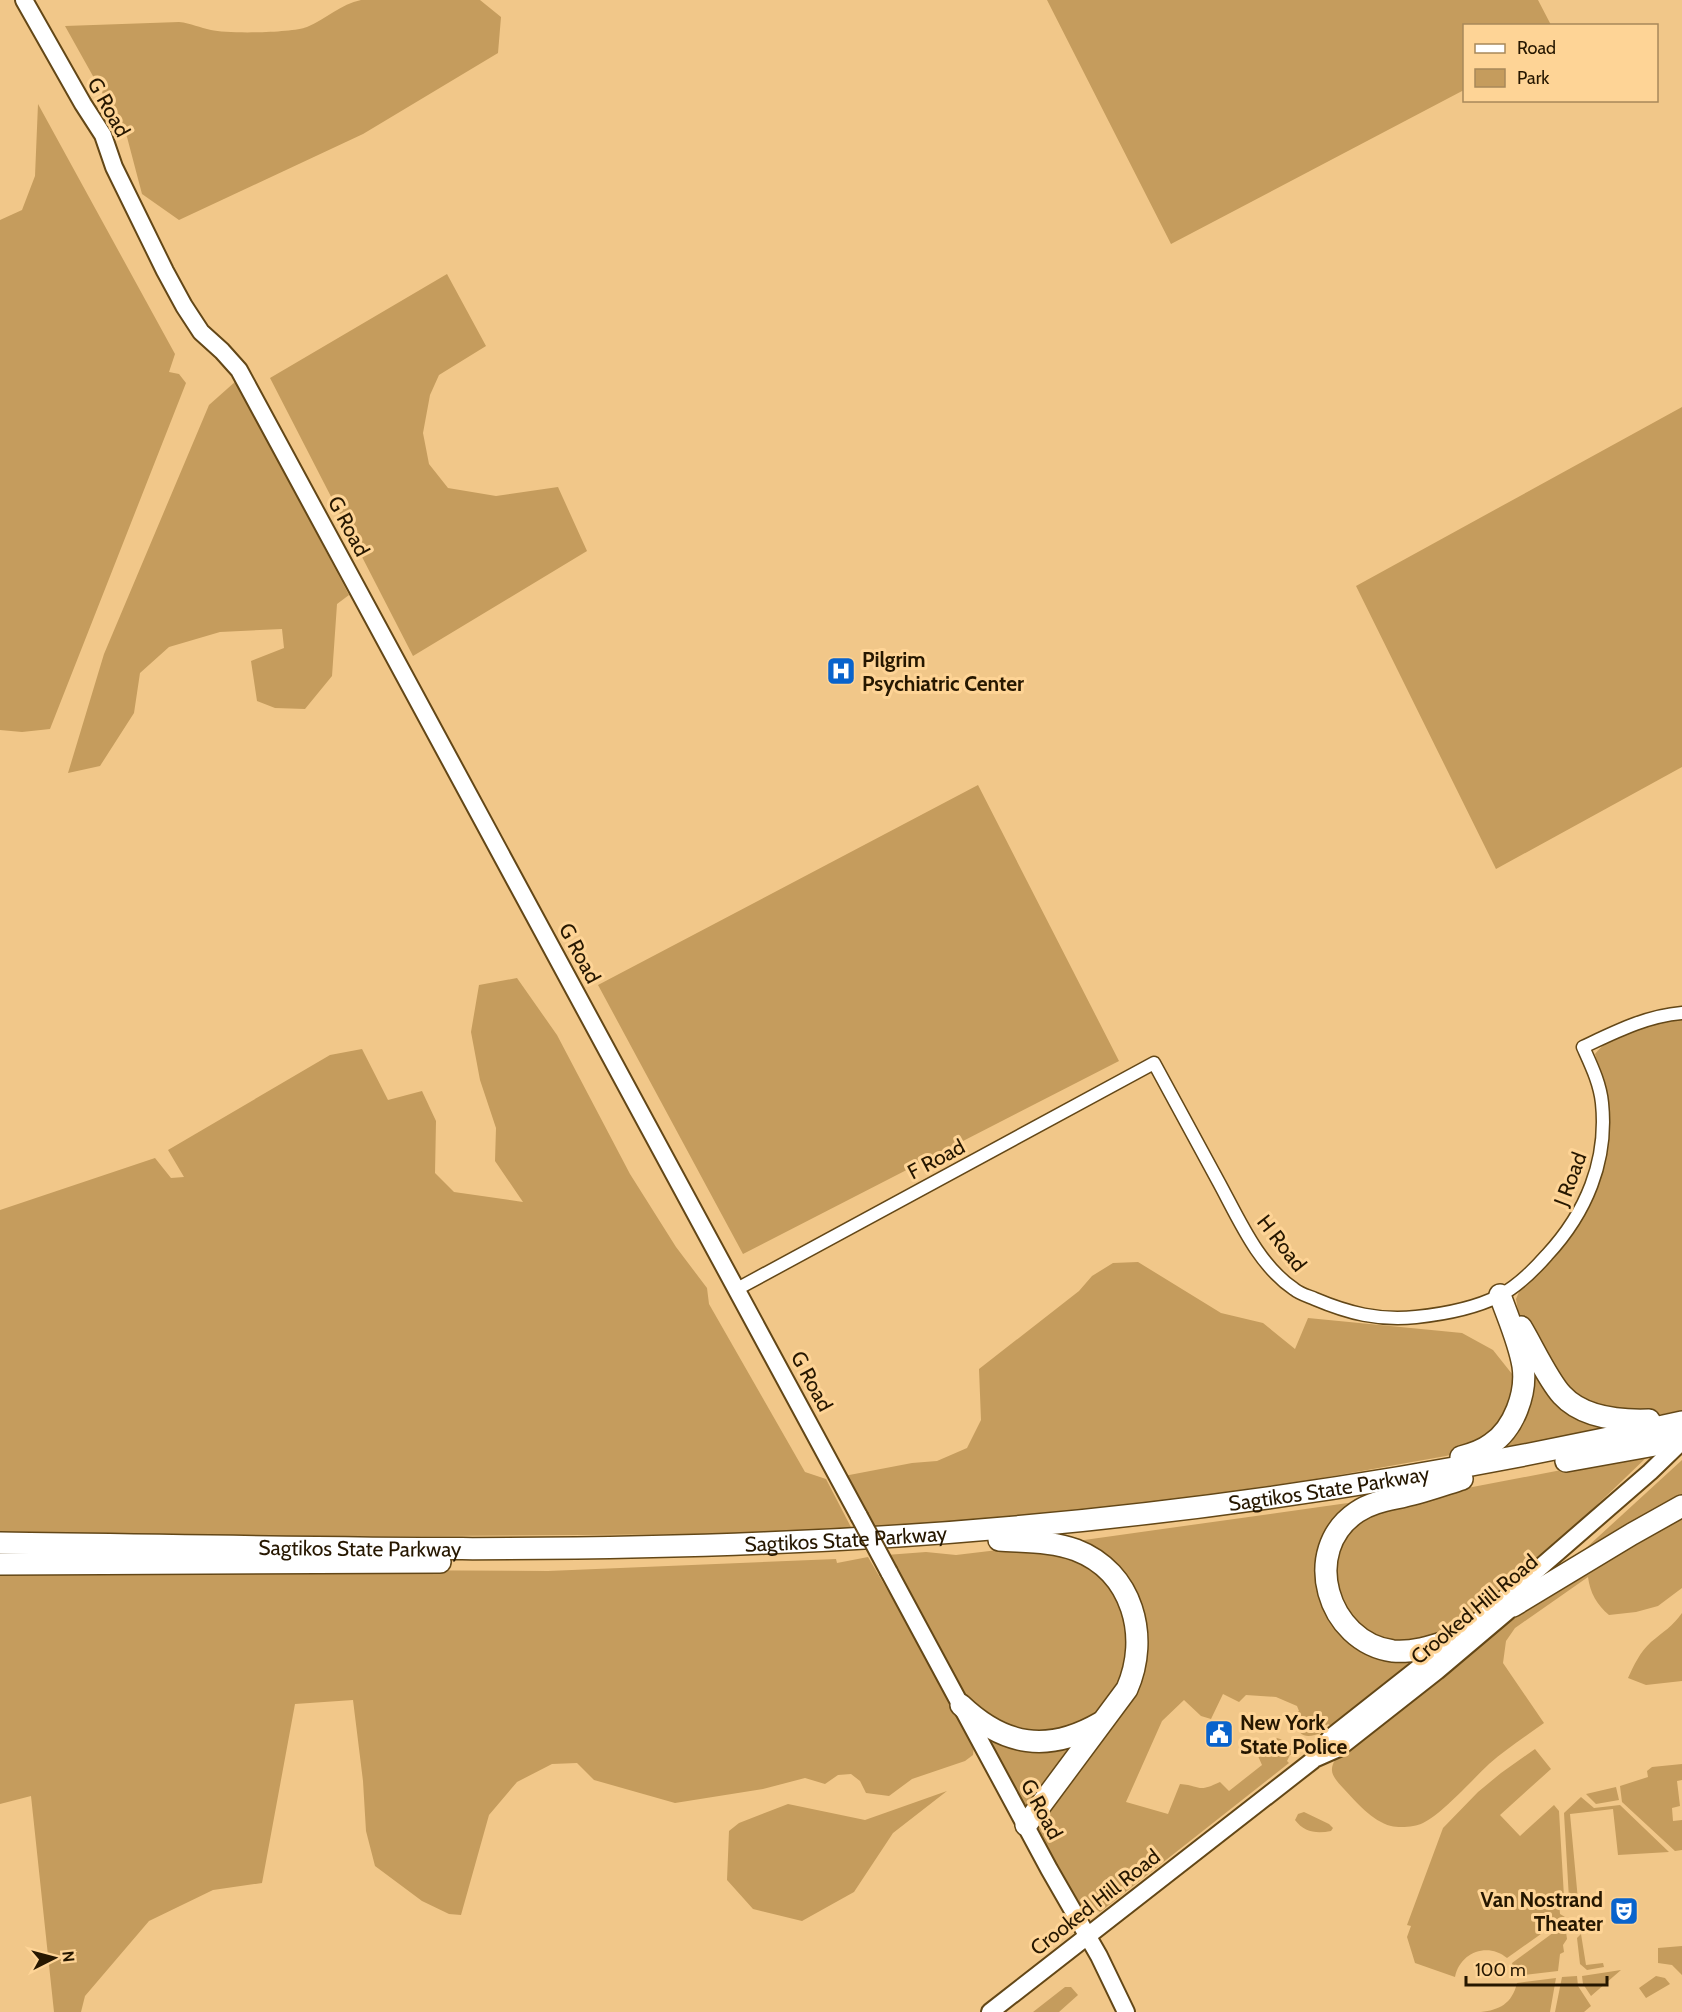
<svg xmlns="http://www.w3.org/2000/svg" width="1682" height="2012" viewBox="0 0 1682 2012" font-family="Cabin,sans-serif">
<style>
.green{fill:#c59c5d}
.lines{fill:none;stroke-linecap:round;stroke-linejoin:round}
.street-casing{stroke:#634717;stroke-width:15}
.secondary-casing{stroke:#634717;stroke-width:20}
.highway-casing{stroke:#634717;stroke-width:24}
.street{stroke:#fff;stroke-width:12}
.secondary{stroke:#fff;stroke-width:16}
.highway{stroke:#fff;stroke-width:21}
.secondary-bridge-casing{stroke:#634717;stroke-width:20;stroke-linecap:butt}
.secondary-bridge{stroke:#fff;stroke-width:16}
.labels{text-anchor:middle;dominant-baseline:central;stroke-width:6;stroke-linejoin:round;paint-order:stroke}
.street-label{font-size:21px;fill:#261700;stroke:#fed496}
.poi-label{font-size:21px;font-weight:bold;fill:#261700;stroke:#fed496;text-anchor:start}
</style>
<rect width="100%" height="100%" fill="#f1c789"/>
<path class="green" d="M361,0h119l21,17 -3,36 -135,81 -184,86 -37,-26 -15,-57 -62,-111 114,-4c12,1 21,6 32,8 17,4 80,3 96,-3 19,-8 34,-23 54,-27z
M1047,0h491l13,25 -87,1v64l-293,154z
M38,104l137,250 -6,18 10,2 7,9 -136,346 -28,3 -22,-2v-510l22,-10 13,-34z
M447,274l39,72 -47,29 -9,20 -7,38 6,31 19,24 48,8 62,-9 29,64 -174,105 -143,-278z
M236,381l113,214 -12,9 -5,72 -27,33 -30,-1 -18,-7 -6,-40 33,-13 -2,-19 -62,3 -51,15 -29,26 -6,40 -34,53 -32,7 36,-119 105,-249z
M1682,407v360l-186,102 -140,-283z
M978,785l141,276 -376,193 -145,-269z
M517,978l40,57 73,139 46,73 31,41 2,16 96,168 21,7 28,54 -562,4 -292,-2v-325l155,-52 16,20 13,-1 -16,-27 162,-95 32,-6 26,51 34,-9 14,30 -1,52 19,19 69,10 -28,-41 1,-33 -16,-48 -9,-48 8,-47z
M1673,1020h9v390l-19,4 -42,2 -38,-11 -29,-27 -36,-67 -2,-12 5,-12 52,-55 22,-37 13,-45 -3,-58 -10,-38c18,-23 51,-27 78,-34z
M1138,1262l83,51 42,10 32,26 13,-31 154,15 31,17 27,34 -5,19 -36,45 -33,8 -135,24 -163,23 -155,17 -120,10 -29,-54 68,-13 25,-2 30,-13 14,-28 -2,-51 100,-78 13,-15 21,-13z
M1528,1357l15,23 81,47 -146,31 36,-27z
M1648,1456l-120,115 -61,51 -23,13 -33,10 -30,-1 -44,-38 -1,-60 19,-26 60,-22 162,-31z
M1682,1460v41l-108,58z
M1362,1501l-38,42 12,83 88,27 -88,71 -1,-1 -4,3 -3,-2 -3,2 -2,6c-17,7 -21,6 -32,-11l2,-5 6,-5 -2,-5 -21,-9 -30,-2 -7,7 -16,-8 -12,25 -10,-3 -17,-16 -22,21 -36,81 42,12 12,-30c22,2 17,9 40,-2l9,9 33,-26 -4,-9 15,-17 4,-1c9,2 13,9 16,17h-3l-3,6 2,2 -189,149 -3,-2c-7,2 -12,0 -17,-5l-3,1 -41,-76 3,-15 73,-96 25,-111 -67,-66z
M1682,1512v76l-24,18 -22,6 -27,3c-12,-10 -19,-22 -21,-38l-73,51 -9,13 -3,22 41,60c-18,13 -38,26 -55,41 -17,16 -47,50 -66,59 -8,4 -23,5 -32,3 -19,-5 -35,-24 -47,-37 -11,-12 -17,-18 -7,-32l196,-153z
M1044,1549l32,7 37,30 18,47 -7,46 -23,35 -37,20 -32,4 -57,-24 -89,-159 40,-3 30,3 42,-5z
M868,1557l68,116 38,72 -1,10 -8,6 -53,18 -23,17 -23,-3 -6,-12 -9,-7 -13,1 -13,9 -20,-6 -42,11 -88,14 -81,-23 -17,-17 -25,1 -35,18 -28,33 -28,100 -12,-1 -27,-13 -47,-35 -9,-35 -3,-50 -10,-81 -58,4 -33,179 -49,7 -64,31 -64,75 -4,16h-27l-23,-216 -31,8v-229l362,-5 186,1 288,-12 1,4z
M1682,1613v68l-36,4 -18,-7c6,-13 12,-26 23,-36 12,-10 22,-16 31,-29z
M982,1730l99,8 -53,76z
M1535,1749l16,20 -51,46 20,21 34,-31 5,6 5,86 -5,6 1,11 5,3 -58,41c-19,-16 -47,-6 -52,19l-40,-14 -8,-26 4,-11 -4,-1 36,-97 35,-36 23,-19z
M1682,1764v16l-5,1 3,25 -8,2 1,13 9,-1v30l-7,1 -53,-49 -2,-16 28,-9 -1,-6 5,-4z
M1616,1787l3,13 -23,4 -10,-10z
M947,1791l-54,42 -39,59 -52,29 -49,-12 -26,-29 2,-49 10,-8 49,-19 77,16z
M1581,1797l13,11 26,-3 49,47 -51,3 -5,-46 -43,5 8,86 -9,-1 -5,-86z
M1304,1812l25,12 4,4 -2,3c-15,3 -27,1 -36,-11l3,-6z
M1565,1924l2,15 -4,6 1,7 -4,2 -2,17 -42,5 -4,-13z
M1581,1934l5,31 17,-2 1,4 -17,3 -7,-6 -3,-26z
M1682,1946v29l-10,-10 -14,-2v-15z
M1621,1970l-30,26 -8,-12 -1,-8z
M1577,1976l1,10 13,20 -7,6h-29l7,-35z
M1656,1976l9,2 5,6 -24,14 -7,-10z
M1556,1978l-6,34h-69c18,-2 31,-8 36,-29z
M1065,1987h6l7,8 -19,17h-26z"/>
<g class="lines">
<g class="street-casing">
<path id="street" d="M737,1289l417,-226c21,39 42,77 63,116 21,38 40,85 77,110 6,5 14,7 21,10 33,14 64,22 101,18 29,-3 57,-8 83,-21 19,-10 34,-25 48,-41 39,-42 61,-94 55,-152 -2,-20 -11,-38 -19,-56 32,-15 63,-31 99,-34"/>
</g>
<g class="secondary-casing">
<path id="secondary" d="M24,0l59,104 20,31 11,32 51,104 19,35 17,26 21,19 17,19 620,1146
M889,1572l160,297 50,87 27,56
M1314,1759l25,-11 98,-77 71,-60
M990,2012l322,-251 19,-24 152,-120 167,-145 32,-31"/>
</g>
<g class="highway-casing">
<g id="highway">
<path d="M1521,1327c11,18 27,53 41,68 21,23 57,26 87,25"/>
<path d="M1461,1457c11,-3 21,-6 30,-13 23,-15 36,-51 32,-78 -4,-24 -15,-48 -23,-71"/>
<path d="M1566,1461l116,-21"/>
<path d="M999,1540c25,2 53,1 77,10 57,22 74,87 51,139l-101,136"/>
<path id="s1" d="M0,1543c255,3 510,11 765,0 308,-12 616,-53 917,-121"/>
<path d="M0,1564l440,-2"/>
<path d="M1513,1606l119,-72 50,-28"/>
<path d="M1455,1639c-19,6 -41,14 -62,12 -66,-9 -93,-101 -36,-139 15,-10 31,-12 48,-16 19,-4 38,-11 57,-17"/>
<path d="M961,1705c43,41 87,48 139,18"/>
</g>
</g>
<use href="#street" class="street"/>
<use href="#secondary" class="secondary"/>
<use href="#highway" class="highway"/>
<g class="secondary-bridge-casing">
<path id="secondary-bridge" d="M859,1516l30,56"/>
</g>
<use href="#secondary-bridge" class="secondary-bridge"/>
</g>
<defs>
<g id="hospital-square" transform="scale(1.5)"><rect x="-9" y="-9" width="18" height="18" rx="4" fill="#0963cc" stroke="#fed496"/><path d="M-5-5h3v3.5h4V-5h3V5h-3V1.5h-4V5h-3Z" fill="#fff"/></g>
<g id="civic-square" transform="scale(1.5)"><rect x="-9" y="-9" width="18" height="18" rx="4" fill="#0963cc" stroke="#fed496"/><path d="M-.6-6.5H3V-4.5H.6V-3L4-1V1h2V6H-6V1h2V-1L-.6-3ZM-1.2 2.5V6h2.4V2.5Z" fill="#fff"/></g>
<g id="theatre-square" transform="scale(1.5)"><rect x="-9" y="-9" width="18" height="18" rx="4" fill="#0963cc" stroke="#fed496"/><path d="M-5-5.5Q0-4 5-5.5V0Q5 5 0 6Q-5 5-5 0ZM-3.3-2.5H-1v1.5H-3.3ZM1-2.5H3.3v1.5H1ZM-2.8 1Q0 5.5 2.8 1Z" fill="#fff"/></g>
</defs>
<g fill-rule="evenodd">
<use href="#hospital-square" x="841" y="671"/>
<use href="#civic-square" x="1219" y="1734"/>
<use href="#theatre-square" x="1624" y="1911"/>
</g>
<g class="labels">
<g class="street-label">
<text transform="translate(109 107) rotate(61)">G Road</text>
<text transform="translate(349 526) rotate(62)">G Road</text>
<text transform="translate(580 953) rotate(62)">G Road</text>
<text transform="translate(936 1159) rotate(-28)">F Road</text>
<text transform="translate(1570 1179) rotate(-69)">J Road</text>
<text transform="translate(1282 1243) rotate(52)">H Road</text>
<text transform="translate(812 1381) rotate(62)">G Road</text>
<text stroke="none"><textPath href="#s1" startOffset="1332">Sagtikos State Parkway</textPath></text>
<text stroke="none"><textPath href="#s1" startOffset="846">Sagtikos State Parkway</textPath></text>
<text stroke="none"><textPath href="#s1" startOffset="360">Sagtikos State Parkway</textPath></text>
<text transform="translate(1474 1609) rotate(-40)">Crooked Hill Road</text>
<text transform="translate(1042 1809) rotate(62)">G Road</text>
<text transform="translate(1095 1902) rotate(-38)">Crooked Hill Road</text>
</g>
<g class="poi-label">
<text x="862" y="659">Pilgrim<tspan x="862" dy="24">Psychiatric Center</tspan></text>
<text x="1240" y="1722">New York<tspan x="1240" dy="24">State Police</tspan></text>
<text x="1603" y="1899" text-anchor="end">Van Nostrand<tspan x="1603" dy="24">Theater</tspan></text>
</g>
</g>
<rect x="1463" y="24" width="195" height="78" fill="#fed496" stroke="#a8885a" stroke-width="1.5"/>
<rect x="1475" y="44" width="30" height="9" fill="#ffffff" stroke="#a8885a" stroke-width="1.5"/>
<text x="1517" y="54" font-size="18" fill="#261700">Road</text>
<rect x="1475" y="69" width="30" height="18" fill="#c59c5d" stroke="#a8885a" stroke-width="1.5"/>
<text x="1517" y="84" font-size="18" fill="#261700">Park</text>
<g transform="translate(54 1958) rotate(84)" stroke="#fed496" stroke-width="4.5" paint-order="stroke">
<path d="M0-4.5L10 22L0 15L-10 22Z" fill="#261700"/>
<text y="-9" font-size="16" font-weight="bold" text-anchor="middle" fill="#261700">N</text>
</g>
<path d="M1466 1976v9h141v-9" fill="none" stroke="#261700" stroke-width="3"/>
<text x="1475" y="1976" font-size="18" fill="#261700" stroke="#fed496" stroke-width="4.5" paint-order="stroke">100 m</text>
</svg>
